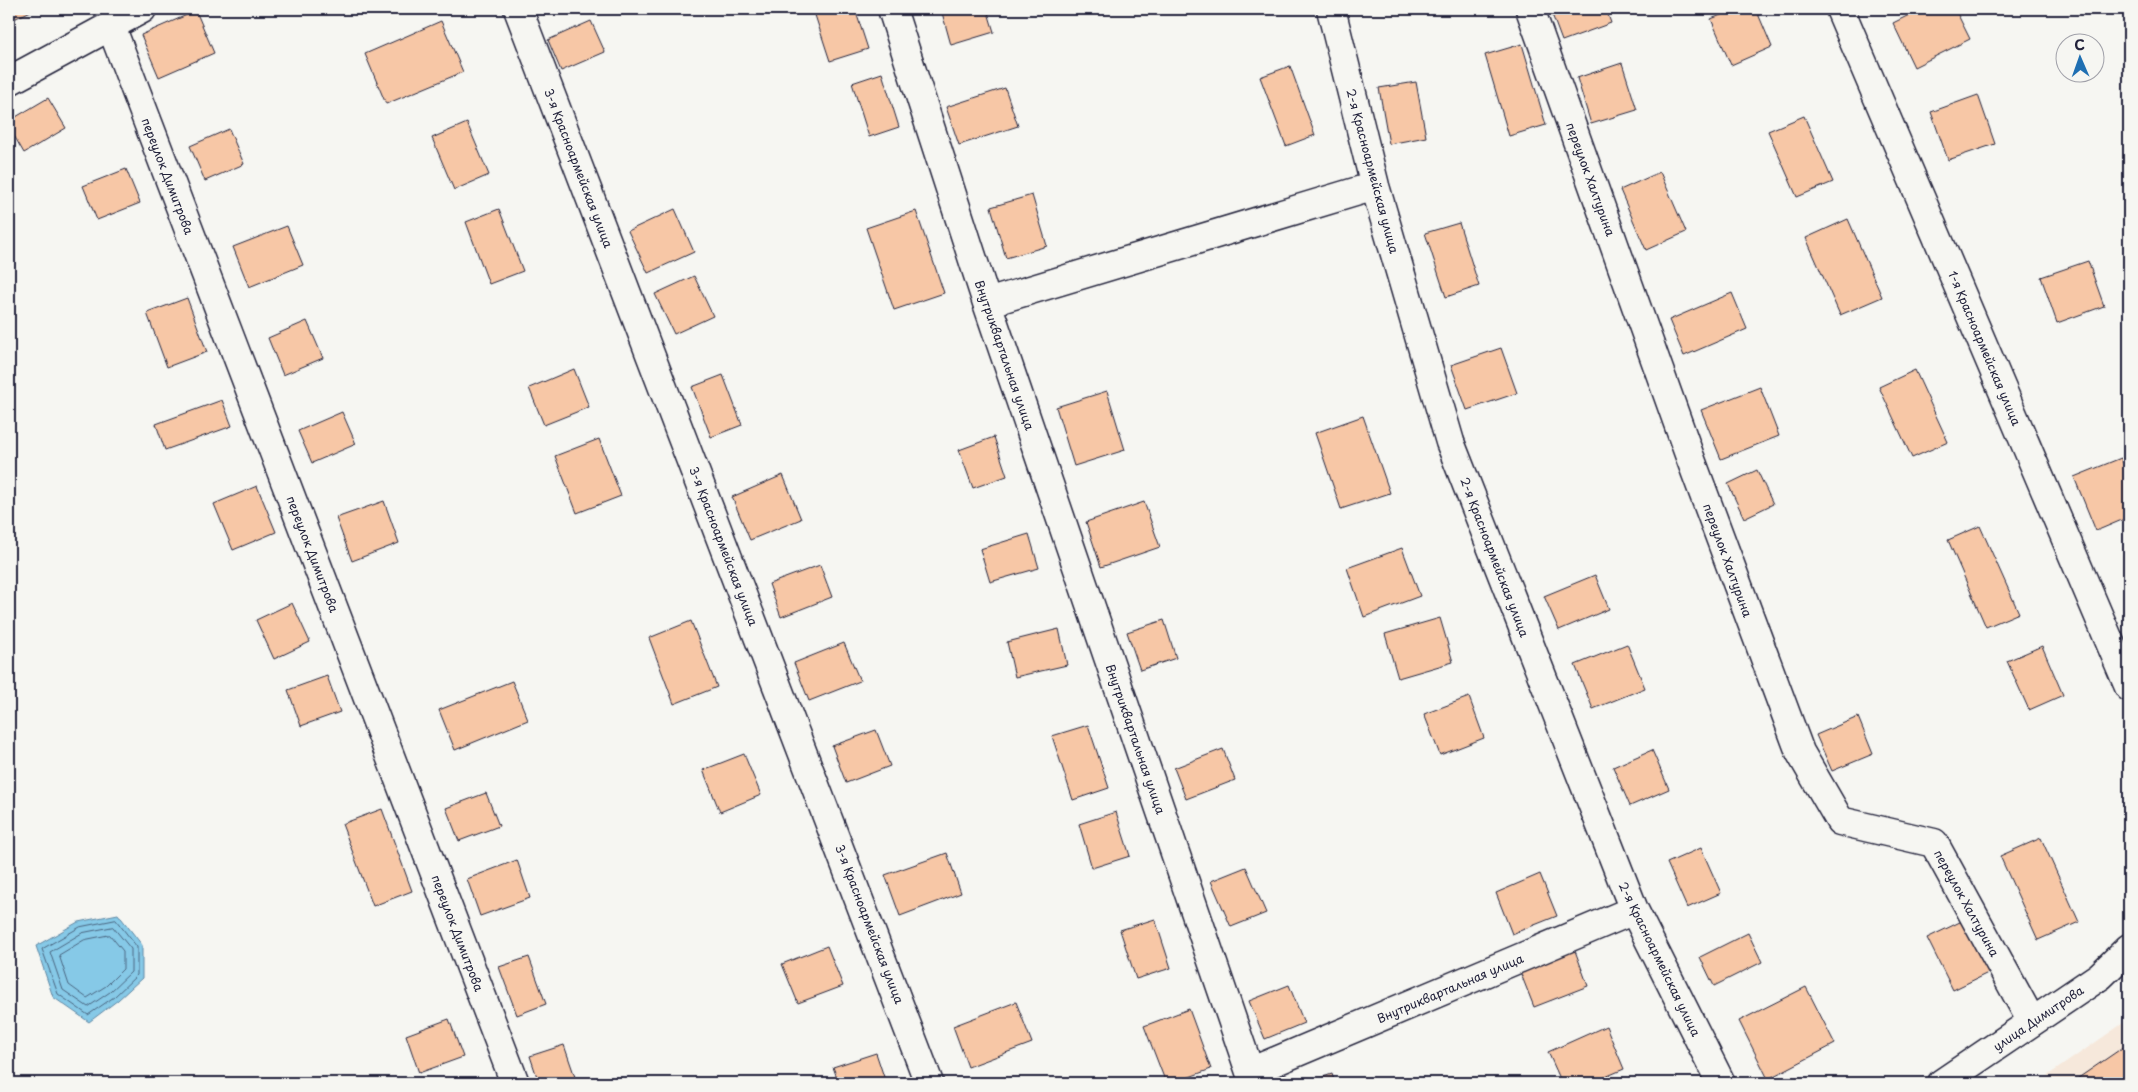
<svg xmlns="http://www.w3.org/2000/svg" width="2138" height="1092" viewBox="0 0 2138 1092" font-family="'Playpen Sans',sans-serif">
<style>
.built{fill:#f6e8db}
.water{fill:#86c9e7;stroke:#5e86a2}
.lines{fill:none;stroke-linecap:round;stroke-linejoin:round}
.shore{stroke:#4a6580;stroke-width:1}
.building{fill:#f7c7a6;stroke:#22223b}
.minor-casing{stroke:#22223b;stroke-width:31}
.minor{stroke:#f6f6f2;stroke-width:28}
.labels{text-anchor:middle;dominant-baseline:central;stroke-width:5;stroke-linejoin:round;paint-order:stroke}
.street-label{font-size:12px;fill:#22223b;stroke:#f6f6f2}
</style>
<rect width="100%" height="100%" fill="#f6f6f2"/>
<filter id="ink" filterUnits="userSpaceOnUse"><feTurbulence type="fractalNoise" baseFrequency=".02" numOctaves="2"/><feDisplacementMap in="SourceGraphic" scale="10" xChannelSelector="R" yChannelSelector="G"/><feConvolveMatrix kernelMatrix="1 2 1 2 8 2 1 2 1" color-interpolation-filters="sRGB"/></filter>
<g filter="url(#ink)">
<path class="built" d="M2129,1019v64h-92z"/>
<path class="water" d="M118,914l24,31v33l-24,22 -29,22 -36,-25 -17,-51 42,-24z"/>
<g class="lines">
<path class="shore" d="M116,920l21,27v28l-23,22 -26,18 -30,-21 -16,-45 38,-22z
M113,927l18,22v23l-21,20 -22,15 -25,-17 -13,-38 32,-19z
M110,935l13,16v18l-17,17 -19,12 -18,-13 -10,-30 25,-15z"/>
</g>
<path class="building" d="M9,9h26l-21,10z
M813,9h42l13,40 -38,12z
M941,9h46l7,23 -43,13z
M1550,9h56l5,14 -49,18z
M1736,9h20l16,38 -41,18 -20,-46z
M1921,9h34l15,30 -56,28 -21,-44z
M196,11l18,42 -55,24 -18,-42z
M441,21l22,51 -77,32 -21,-50z
M591,21l14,31 -44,19 -13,-31z
M1522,44l24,81 -37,11 -24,-81z
M1622,63l15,47 -46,14 -14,-46z
M1290,66l25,69 -29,11 -26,-69z
M882,73l17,54 -30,10 -17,-54z
M1416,82l10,55 -37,7 -10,-56z
M1005,88l13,38 -59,19 -13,-38z
M1978,95l17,49 -47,16 -17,-48z
M48,98l18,30 -42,25 -15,-26v-6z
M1804,116l29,66 -36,15 -29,-66z
M467,123l22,52 -35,15 -22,-52z
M229,129l15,35 -39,17 -15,-35z
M126,169l14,34 -43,17 -14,-34z
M1660,172l26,60 -40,18 -26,-60z
M1032,195l15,51 -41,12 -15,-51z
M499,209l24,62 -34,13 -23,-62z
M675,209l19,43 -46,21 -20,-42z
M916,211l28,82 -50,17 -28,-82z
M1848,219l34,78 -42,18 -34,-77z
M1459,223l20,63 -33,11 -21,-64z
M287,226l16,39 -54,22 -16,-40z
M2088,261l16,45 -47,17 -16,-46z
M694,276l19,40 -39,18 -19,-40z
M1732,293l15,36 -63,27 -15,-36z
M187,298l20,54 -40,15 -20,-54z
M307,321l16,37 -40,17 -15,-37z
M1501,348l16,45 -50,17 -16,-45z
M574,369l15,38 -45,18 -15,-37z
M1915,370l33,72 -36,16 -33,-71z
M723,375l19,50 -31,12 -19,-50z
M1760,387l19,49 -58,23 -20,-49z
M1107,391l18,59 -51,16 -18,-59z
M222,400l10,26 -67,24 -9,-26z
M342,412l14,32 -44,19 -14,-32z
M1363,416l27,77 -49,16 -26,-76z
M994,437l13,39 -34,12 -14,-38z
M599,439l22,57 -44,17 -22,-57z
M2121,458l8,20v39l-33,14 -22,-54z
M1757,470l16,34 -29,14 -16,-34z
M783,475l18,44 -51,21 -18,-43z
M257,486l19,46 -43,18 -19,-46z
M384,501l15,42 -47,18 -16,-43z
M1144,502l16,45 -59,20 -15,-45z
M1980,526l39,87 -33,14 -38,-87z
M1029,534l10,34 -49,14 -10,-33z
M1402,548l18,48 -56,21 -17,-49z
M820,565l12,32 -51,20 -12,-33z
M1595,575l14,34 -50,21 -15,-34z
M292,603l18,39 -36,17 -18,-39z
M1440,618l13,44 -55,16 -13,-44z
M1164,620l12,38 -36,12 -13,-38z
M691,621l26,66 -43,17 -25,-66z
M1059,629l8,36 -52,12 -8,-35z
M844,643l16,38 -51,20 -15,-38z
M1627,644l18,44 -52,21 -18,-44z
M2042,646l21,49 -34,15 -22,-49z
M327,676l13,36 -39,14 -13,-36z
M512,681l16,39 -73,30 -16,-40z
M1469,697l15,41 -44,17 -16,-41z
M1858,717l15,37 -41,17 -16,-36z
M1088,725l21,63 -36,12 -21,-64z
M876,730l14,36 -44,17 -14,-37z
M1223,749l12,31 -49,19 -12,-31z
M1652,750l17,39 -39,17 -17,-39z
M744,754l17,41 -41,17 -17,-42z
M486,793l13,33 -40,15 -13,-33z
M382,809l30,82 -39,15 -31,-82z
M1116,812l14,44 -38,12 -13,-44z
M2041,838l38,84 -41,18 -38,-84z
M1701,848l20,45 -34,15 -20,-45z
M947,853l14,40 -61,23 -15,-41z
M517,860l13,38 -50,18 -13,-37z
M1246,867l20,46 -35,14 -20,-46z
M1540,874l17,42 -45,18 -16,-41z
M1155,919l16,49 -35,11 -16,-49z
M1964,920l26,52 -37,18 -26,-52z
M1748,933l14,29 -48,24 -14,-29z
M827,946l16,40 -45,17 -16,-39z
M1574,948l14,38 -54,21 -15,-38z
M529,957l17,47 -29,11 -18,-48z
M1289,985l15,38 -39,16 -16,-38z
M1806,987l29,57 -67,35 -29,-58z
M1016,1002l16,41 -64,24 -15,-41z
M1189,1009l22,60 -38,14h-7l-22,-57z
M449,1019l14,38 -44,16 -13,-38z
M1606,1026l18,43 -33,14h-29l-14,-31z
M564,1045l11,32 -20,6h-16l-9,-27z
M2125,1046l4,6v31h-58z
M876,1053l10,30h-47l-6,-16z
M1332,1074l3,9h-30z"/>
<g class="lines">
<g class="minor-casing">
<path id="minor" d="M518,9l411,1074
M892,9l95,294 263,769 384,-162
M1331,9l44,177 75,256 184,468 87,173
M1530,9l160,448 110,295 40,69 94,22 98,179
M1840,9l289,678
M111,26l404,1057
M9,81l133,-72
M987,303l388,-117
M1942,1083l158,-107 29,-28"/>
</g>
<use href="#minor" class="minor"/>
</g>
</g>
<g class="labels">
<g class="street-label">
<text transform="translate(579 168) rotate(69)">3-я Красноармейская улица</text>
<text transform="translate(1373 171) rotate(75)">2-я Красноармейская улица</text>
<text transform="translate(168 176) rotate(69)">переулок Димитрова</text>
<text transform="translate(1591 179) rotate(70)">переулок Халтурина</text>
<text transform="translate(1985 348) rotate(67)">1-я Красноармейская улица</text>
<text transform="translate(1005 355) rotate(71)">Внутриквартальная улица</text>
<text transform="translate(724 546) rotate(69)">3-я Красноармейская улица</text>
<text transform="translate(313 554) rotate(69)">переулок Димитрова</text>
<text transform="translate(1495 557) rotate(69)">2-я Красноармейская улица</text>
<text transform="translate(1728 560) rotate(70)">переулок Халтурина</text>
<text transform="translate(1136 739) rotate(71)">Внутриквартальная улица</text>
<text transform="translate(1967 903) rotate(61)">переулок Халтурина</text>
<text transform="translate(870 924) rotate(69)">3-я Красноармейская улица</text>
<text transform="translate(458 933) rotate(69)">переулок Димитрова</text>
<text transform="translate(1660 959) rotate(64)">2-я Красноармейская улица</text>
<text transform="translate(1450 988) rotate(-23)">Внутриквартальная улица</text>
<text transform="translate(2038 1018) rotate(-34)">улица Димитрова</text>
</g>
</g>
<rect width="2138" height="1092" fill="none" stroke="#f6f6f2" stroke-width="30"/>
<rect x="15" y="15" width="2108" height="1062" fill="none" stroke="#22223b" stroke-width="2" filter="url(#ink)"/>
<g transform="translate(2080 58) rotate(358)"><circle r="24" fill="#f6f6f2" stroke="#a1a1a9"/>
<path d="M0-4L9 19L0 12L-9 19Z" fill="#1f6fb2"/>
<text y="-8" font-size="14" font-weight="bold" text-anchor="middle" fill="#22223b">С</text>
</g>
</svg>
